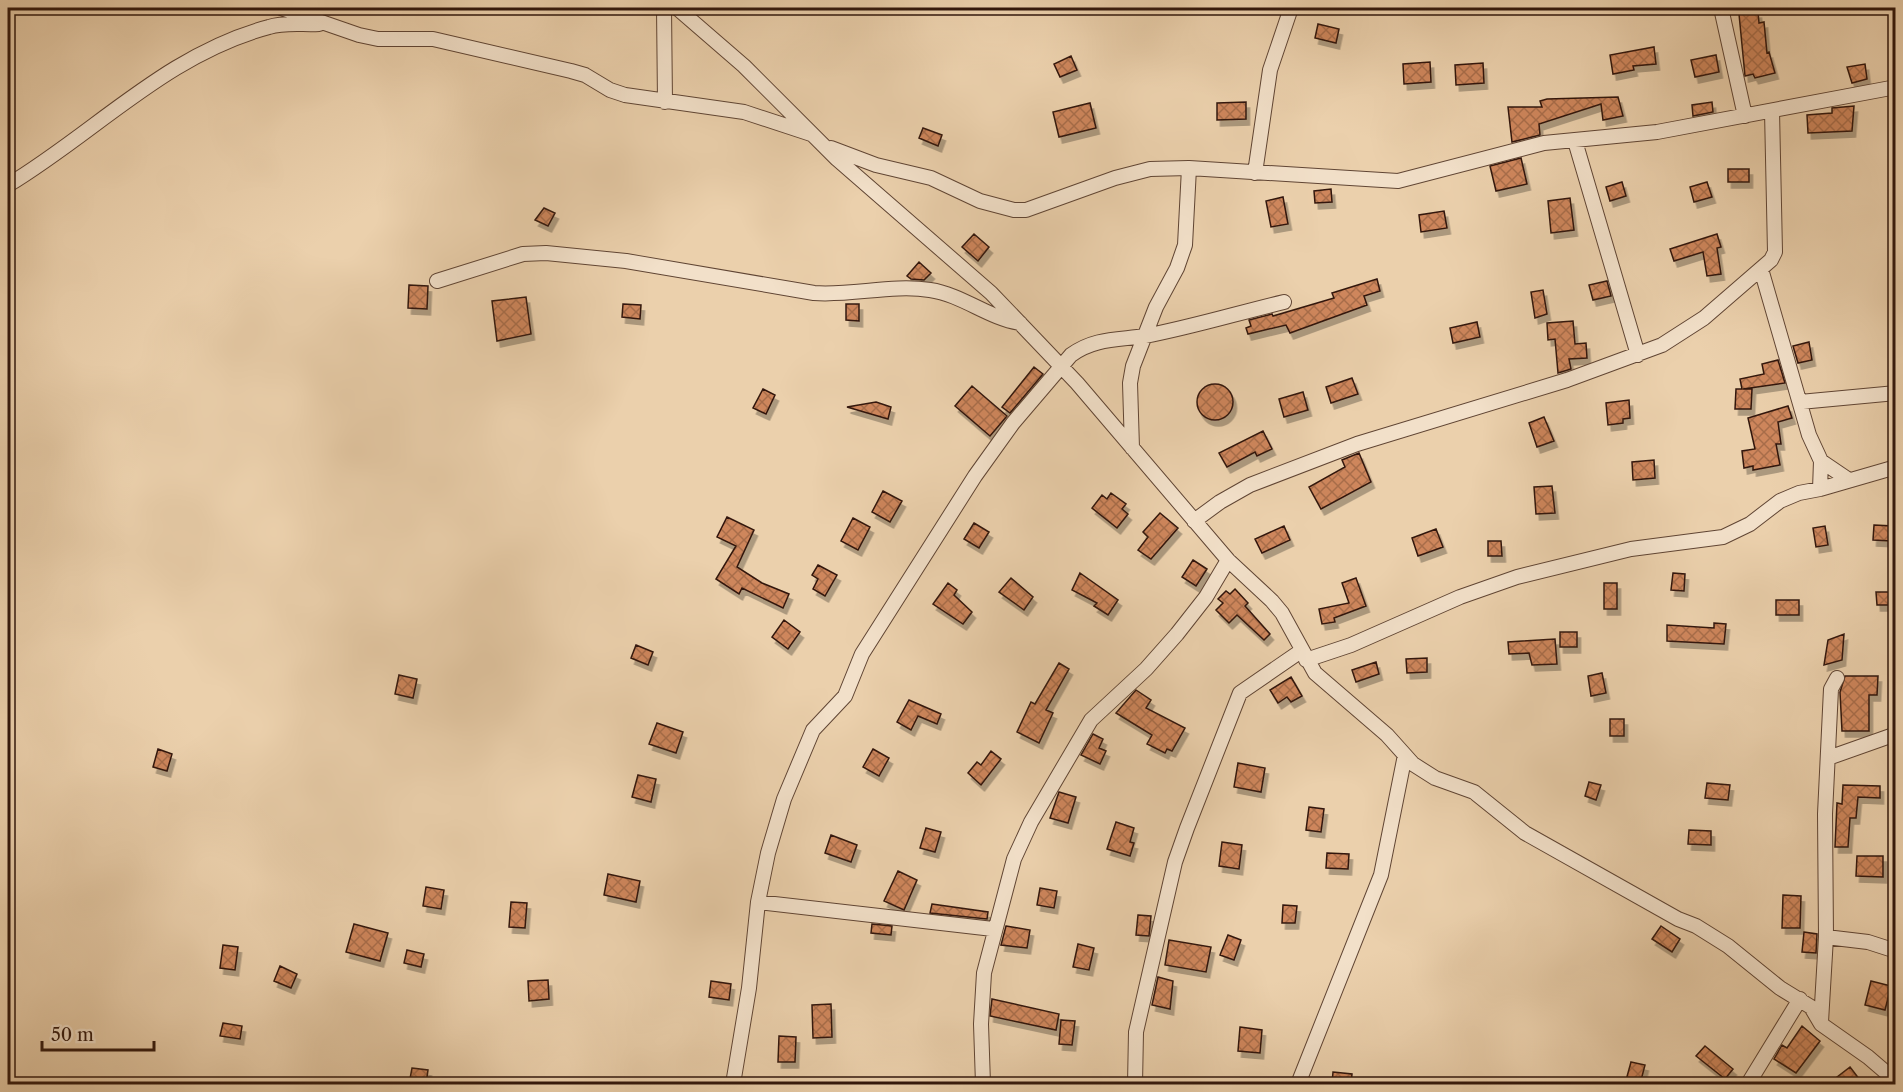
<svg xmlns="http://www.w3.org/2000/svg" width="1903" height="1092" viewBox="0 0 1903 1092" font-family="'Libre Caslon Text',serif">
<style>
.building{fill:url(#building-cross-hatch);stroke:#32170c;stroke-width:1.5;filter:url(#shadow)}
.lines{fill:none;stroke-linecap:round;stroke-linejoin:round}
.minor-casing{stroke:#604534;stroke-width:16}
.minor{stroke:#f2e0c9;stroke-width:14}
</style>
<defs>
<pattern id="building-cross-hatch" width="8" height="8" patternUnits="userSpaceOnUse" patternTransform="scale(1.5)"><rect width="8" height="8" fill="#ce865c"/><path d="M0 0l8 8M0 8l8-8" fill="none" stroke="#a86d4a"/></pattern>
<filter id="shadow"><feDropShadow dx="3.5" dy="6" stdDeviation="0" flood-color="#0004"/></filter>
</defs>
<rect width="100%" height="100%" fill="#ebd0ac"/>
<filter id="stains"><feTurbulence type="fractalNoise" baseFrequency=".00333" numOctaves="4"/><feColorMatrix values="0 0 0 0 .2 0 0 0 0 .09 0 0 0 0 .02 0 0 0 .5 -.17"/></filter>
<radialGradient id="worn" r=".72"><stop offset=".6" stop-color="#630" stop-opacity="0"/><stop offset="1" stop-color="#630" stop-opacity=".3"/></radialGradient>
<path class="building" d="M1758,12l1,11 5,-1 3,31 2,-1 6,21 -20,5 -2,-4 -8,2 -6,-62z
M1318,24l21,5 -3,14 -21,-5z
M1654,47l2,17 -23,2 1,4 -21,4 -3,-19z
M1716,55l3,17 -24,5 -4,-17z
M1071,56l6,14 -17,7 -6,-13z
M1430,62l1,20 -27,2 -1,-20z
M1483,63l1,20 -28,2 -1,-20z
M1865,64l2,15 -15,4 -5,-16z
M1618,97l5,19 -20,4 -2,-16 -62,20 1,11 -28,7 -4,-35h34l-2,-6 7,-2z
M1246,102v17l-29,1v-17z
M1712,102l1,10 -20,4 -1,-11z
M1090,103l6,25 -37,9 -6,-25z
M1854,106l-2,25 -44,2 -1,-18 25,-2v-5z
M923,128l19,7 -4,11 -19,-8z
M1521,158l6,26 -31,7 -6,-25z
M1728,169h21v13h-21z
M1622,182l4,14 -16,5 -4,-14z
M1707,182l5,15 -18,5 -4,-15z
M1331,189l1,13 -17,1 -1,-12z
M1283,197l5,27 -17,3 -5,-26z
M1570,198l4,32 -23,3 -3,-32z
M544,208l11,5 -7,13 -13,-6z
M1444,211l3,17 -26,4 -2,-17z
M974,234l15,13 -11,14 -16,-14z
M1717,234l4,13 -4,1 4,26 -14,2 -4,-24 -29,9 -4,-12z
M919,262l12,11 -7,7 -13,-1 -4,-3z
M1377,279l3,12 -16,5 3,9 -77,28 -4,-8 -38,9 -2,-6 5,-2 -2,-6 23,-6 1,2 61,-18 -2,-5z
M1607,281l4,15 -18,4 -4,-15z
M409,285l19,1 -1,23 -19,-1z
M1543,290l4,24 -12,4 -4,-26z
M526,297l5,37 -34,7 -5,-40z
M623,304l18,1 -1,14 -18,-2z
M846,304h13v17l-13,-1z
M1573,321l2,23 11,-1 1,15 -18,1 2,10 -13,4 -3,-34 -7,1 -1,-17z
M1477,322l3,15 -27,6 -3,-15z
M1809,342l3,18 -14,3 -5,-17z
M1778,360l7,23 -42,6h9l-1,20h-16l1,-20h6l-2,-10 24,-5 -2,-10z
M1034,367l9,7 -33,39 -8,-6z
M1352,378l6,16 -27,9 -5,-16z
M1197 402a18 18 0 1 1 36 0a18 18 0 1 1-36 0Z
M972,386l35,30 -17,20 -35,-30z
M763,389l12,6 -9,19 -13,-6z
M1303,392l5,18 -24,7 -5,-18z
M1629,400l1,18 -7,1v4l-15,2 -2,-22z
M876,402l15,5 -3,12 -41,-12z
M1788,406l4,12 -14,4 3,22h-5l4,21 -27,5v-4l-9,2 -2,-17 13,-2 -7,-31z
M1544,417l10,24 -17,6 -8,-24z
M1263,431l9,18 -15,7 -2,-4 -28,15 -8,-14z
M1359,453l12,29 -50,27 -12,-22 36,-20 -3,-7z
M1654,460l1,18 -22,2 -1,-18z
M1552,486l3,27 -19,1 -2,-27z
M883,491l19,10 -12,21 -18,-10z
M1111,493l15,11 -4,5 6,5 -11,14 -25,-20 10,-13 5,4z
M1160,513l18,15 -27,31 -13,-9 10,-13 -5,-5z
M727,517l27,13 -17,37 25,16 27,11 -6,14 -41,-20 -3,6 -23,-15 20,-33 -19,-9z
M853,518l17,9 -12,23 -17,-9z
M974,523l15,9 -10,16 -15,-9z
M1874,525l19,1 -1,15 -19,-1z
M1284,526l6,14 -28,13 -7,-14z
M1825,526l3,19 -12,2 -3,-19z
M1436,529l7,18 -25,9 -6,-18z
M1488,541h13l1,15h-14z
M1193,560l14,9 -11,17 -14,-9z
M818,565l19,10 -12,21 -12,-7 5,-10 -6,-4z
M1080,573l38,27 -10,15 -14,-9 3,-3 -25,-13z
M1673,573l12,1 -1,17 -13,-1z
M1011,578l22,19 -9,13 -25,-18z
M1356,578l10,28 -32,12 1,4 -13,2 -3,-15 30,-6 -7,-20z
M948,583l9,7 -3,5 18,17 -9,12 -30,-20z
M1604,583h13v26h-13z
M1235,589l13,14 -3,3 25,28 -6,6 -27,-25 -8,8 -13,-13 7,-7 -5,-4 8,-8 4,3z
M1876,592h18v13h-17z
M1776,600h23v15h-23z
M784,620l16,12 -12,17 -16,-12z
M1714,623l12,1 -2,20 -57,-3v-16l47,3z
M1560,632h17v15h-17z
M1844,634l-2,26 -18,5 4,-25z
M1555,639l2,25 -25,1 -3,-12 -20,1 -1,-12z
M636,645l17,7 -5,13 -17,-7z
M1427,658v14l-20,1 -1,-14z
M1376,662l3,12 -23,8 -4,-12z
M1059,663l10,6 -23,41 7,3 -14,30 -22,-11 14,-30 4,2z
M1602,673l4,20 -15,3 -3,-20z
M399,675l18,4 -4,19 -18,-4z
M1845,676h33l-1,19h-8v36h-27l-2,-39z
M1291,677l11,19 -11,6 -4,-5 -9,6 -8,-13z
M1136,690l15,10 -5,8 39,20 -13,23 -5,-2 -2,4 -18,-9 5,-9 -36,-22z
M909,700l32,14 -4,10 -19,-8 -7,14 -14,-8z
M1610,719h14v17h-14z
M657,723l26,9 -7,21 -27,-9z
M1093,734l10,5 -4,9 7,3 -6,13 -19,-9z
M158,749l14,5 -5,17 -14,-4z
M873,749l16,9 -10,18 -16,-9z
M991,751l10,8 -20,26 -13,-12 9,-11 4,3z
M1238,763l27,5 -4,24 -27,-5z
M638,775l18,4 -5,23 -19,-5z
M1589,782l12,3 -5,15 -11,-4z
M1707,783l23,2 -2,15 -23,-2z
M1843,785l37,1v12l-22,-1 -2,21h-6l-2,29h-13l2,-44 5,1z
M1059,792l17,5 -8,26 -18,-5z
M1309,807l15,2 -3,23 -15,-2z
M1116,822l18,6 -4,14 4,1 -4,13 -23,-7z
M926,828l15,4 -6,20 -15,-4z
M1689,830l22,1v14l-23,-1z
M831,835l26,10 -6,17 -26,-9z
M1222,842l20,3 -3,24 -20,-3z
M1327,853l22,1 -1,15 -22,-1z
M1857,856h26v21l-27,-1z
M898,871l19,9 -13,30 -20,-9z
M608,874l32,7 -4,21 -32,-7z
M426,887l18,3 -3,19 -18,-3z
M1040,888l17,3 -3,17 -17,-3z
M1783,895l18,1 -1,32h-18z
M511,902l16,1 -2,25 -16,-1z
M932,904l56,8 -1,7 -57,-6z
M1283,905l14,1 -2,17h-13z
M1138,915l13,1 -2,20 -13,-1z
M354,924l34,9 -8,28 -34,-9z
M872,924l20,2 -1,9 -20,-2z
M1006,926l24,4 -3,18 -26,-3z
M1661,926l19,13 -8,13 -20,-13z
M1804,932l13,2 -1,19 -14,-1z
M1228,935l13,5 -7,20 -14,-5z
M1169,940l42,7 -5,25 -41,-7z
M1078,944l16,4 -5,22 -16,-3z
M223,945l15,2 -3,23 -15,-2z
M407,950l17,4 -3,13 -17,-4z
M280,966l17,8 -6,14 -17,-7z
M1158,977l15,4 -3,28 -18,-4z
M548,980l1,19 -20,2 -1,-20z
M711,981l20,3 -2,16 -20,-3z
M1871,981l20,5 -6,24 -20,-5z
M992,999l67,15 -3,16 -66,-14z
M831,1004l1,33 -19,1 -1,-33z
M1061,1020l14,1 -3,24 -13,-1z
M223,1023l19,3 -2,13 -20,-3z
M1802,1026l18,15 -24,32 -22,-14 8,-14 5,3z
M1240,1027l22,3 -2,23 -22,-2z
M779,1036l17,1 -1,25h-17z
M1705,1046l28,23 -8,10 -29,-23z
M1631,1062l14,3 -5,19h-15z
M1850,1067l13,17h-35z
M412,1068l16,2 -2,14h-17z
M1333,1072l19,2 -1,10h-19z"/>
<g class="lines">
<g class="minor-casing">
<path id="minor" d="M281,8l78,27 19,4h55l138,32 14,4 25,15 15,5 119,17 67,22
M664,8l1,94
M677,8l67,58 93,93 154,134 86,90 151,177 44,41 10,12 33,60 72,62 26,29 22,14 39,14 51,41 153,86 18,7 32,20 52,42 31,19 10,17 47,33 28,24
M1721,8l24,108
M1575,141l63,214
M831,148l45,17 55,13 49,23 34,9h12l89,-32 35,-9 39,-1 209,13 146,-38 113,-11 239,-45
M1255,173l15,-103 21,-62
M8,185c88,-53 159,-131 261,-158 15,-5 35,-2 50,-3
M1761,269l48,166 12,26 -1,28
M437,281l86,-27 23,-1 80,8 188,32c38,3 78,-9 116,-3 33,5 58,28 90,33
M1800,402l96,-9
M1132,448l-2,-65 3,-17 23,-59 21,-39 8,-23 4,-77
M1821,461l28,19
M1194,521l26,-19 30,-17 107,-41 210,-64 95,-35 42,-27 67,-58 4,-8 -3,-141
M1306,660l45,-15 109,-48 57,-20 114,-28 92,-12 27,-13 30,-23 19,-8 21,-4 76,-22
M1828,758l68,-24
M758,902l235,27
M1826,937l42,5 28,9
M1821,1022l5,-85 -1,-123 6,-125 6,-11
M733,1084l16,-96 9,-86 10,-49 16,-54 29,-69 32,-34 17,-42 113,-178 38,-53 58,-68c23,-17 47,-15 74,-19 47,-9 93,-23 139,-34
M983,1084l-2,-60 3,-51 30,-114 17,-37 60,-102 55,-51 31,-35 29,-37 22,-37
M1135,1084l1,-52 39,-170 12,-34 53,-135 61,-42
M1298,1084l83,-209 24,-120
M1748,1084l52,-85"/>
</g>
<use href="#minor" class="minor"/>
</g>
<rect width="1903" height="1092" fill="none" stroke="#ebd0ac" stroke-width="30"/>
<rect x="9" y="9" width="1885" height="1074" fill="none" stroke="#32170c" stroke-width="3"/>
<rect x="15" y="15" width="1873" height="1062" fill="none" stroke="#32170c" stroke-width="1.5"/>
<path d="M42 1041v9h112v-9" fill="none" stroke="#32170c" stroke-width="3"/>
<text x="51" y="1041" font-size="18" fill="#32170c" stroke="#f2e0c9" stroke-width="4.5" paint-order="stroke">50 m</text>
<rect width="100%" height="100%" filter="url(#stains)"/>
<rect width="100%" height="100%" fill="url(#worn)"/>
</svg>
